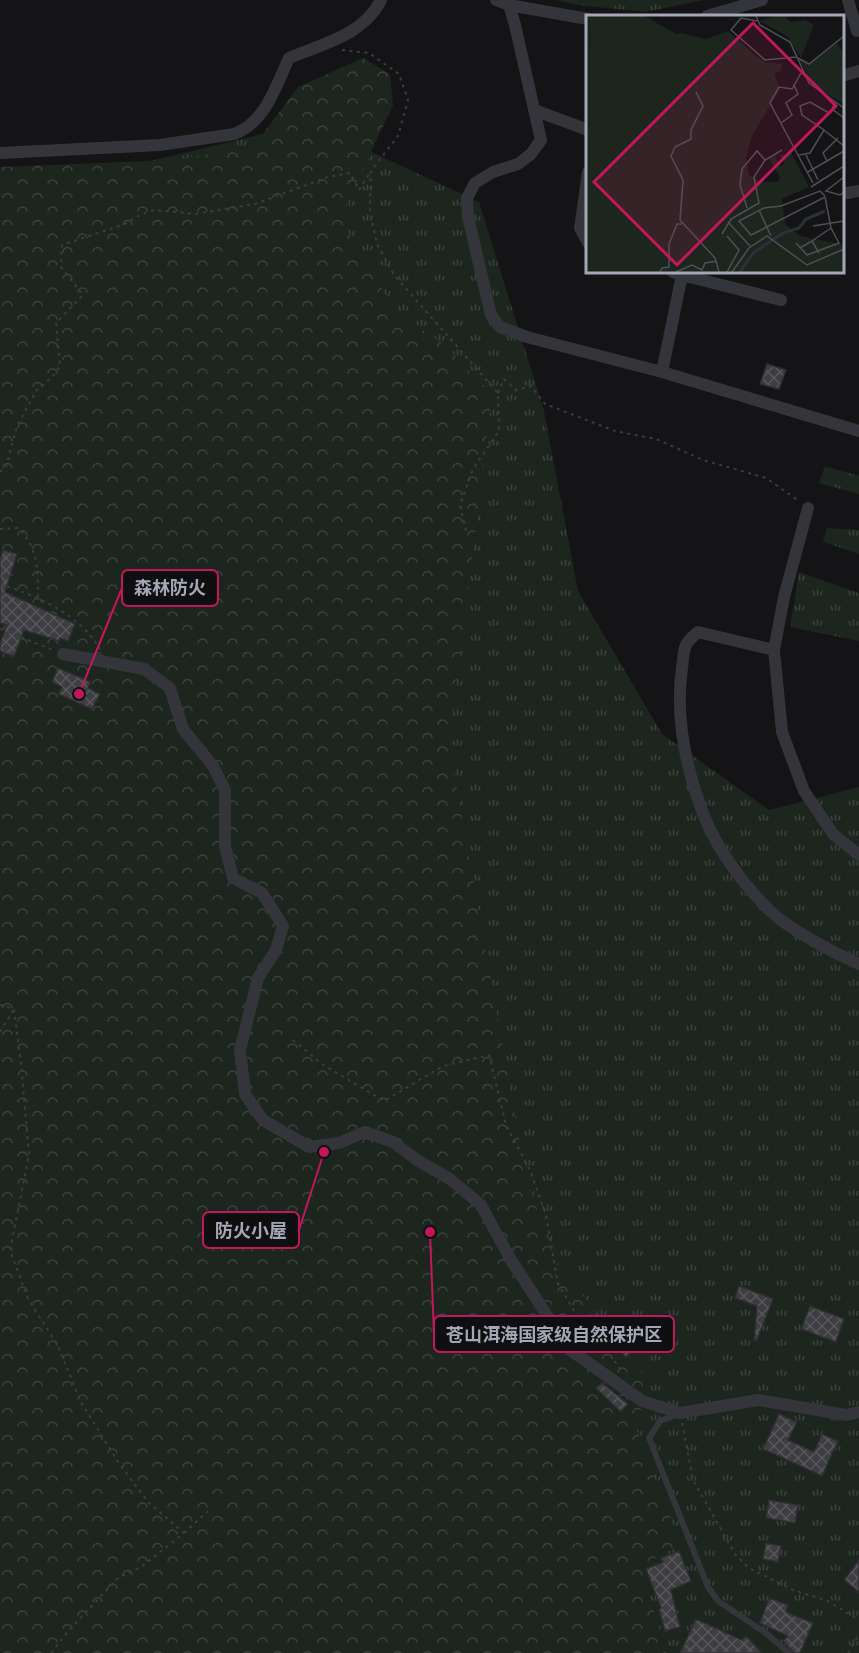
<svg xmlns="http://www.w3.org/2000/svg" width="859" height="1653" viewBox="0 0 859 1653" font-family="'Open Sans','Noto Sans SC',sans-serif">
<style>
.grass{fill:url(#grass-tufts)}
.forest{fill:url(#forest-crowns)}
.building{fill:url(#building-cross-hatch);stroke:#2e2d31;stroke-width:1.5}
.lines{fill:none;stroke-linecap:round;stroke-linejoin:round}
.path{stroke:#3a3c42;stroke-width:2;stroke-dasharray:3 4.5;stroke-linecap:butt}
.lane{stroke:#34353b;stroke-width:6}
.street{stroke:#34353b;stroke-width:12}
.inset-river{fill:none;stroke:#29313a;stroke-width:3}
.inset-road{fill:none;stroke:#4e4f55;stroke-width:1.5}
.view{fill:#c2185b;fill-opacity:0.15;stroke:#c2185b;stroke-width:3}
.inset-edge{fill:none;stroke:#a4a8b6;stroke-width:3}
.leader{fill:none;stroke:#c2185b;stroke-width:2}
.callout-dot{fill:#c2185b;stroke:#0f0e10;stroke-width:2}
.callout{fill:#0f0e10;stroke:#c2185b;stroke-width:2}
.callout-label{font-size:18px;text-anchor:middle;font-weight:bold;fill:#a4a8b6}
</style>
<defs>
<pattern id="grass-tufts" width="24" height="20" patternUnits="userSpaceOnUse" patternTransform="scale(1.5)"><rect width="24" height="20" fill="#1d251f"/><path d="M3 7l-1-3M5 7V3M7 7l1-3M15 17l-1-3M17 17v-4M19 17l1-3" fill="none" stroke="#3b423d"/></pattern>
<pattern id="forest-crowns" width="20" height="18" patternUnits="userSpaceOnUse" patternTransform="scale(1.5)"><rect width="20" height="18" fill="#1d251f"/><path d="M2 6a3 3 0 1 1 6 0M12 15a3 3 0 1 1 6 0" fill="none" stroke="#3b423d"/></pattern>
<pattern id="building-cross-hatch" width="8" height="8" patternUnits="userSpaceOnUse" patternTransform="scale(1.5)"><rect width="8" height="8" fill="#3e3d42"/><path d="M0 0l8 8M0 8l8-8" fill="none" stroke="#57565b"/></pattern>
</defs>
<rect width="100%" height="100%" fill="#141315"/>
<path class="grass" d="M555,0h149l-59,12 -67,-7z
M309,123l170,79 65,209 34,180 84,143 107,76 90,-23v866h-859v-1420l74,-54z
M825,466l34,10v18l-40,-11z
M827,528l32,2v24l-36,-12z
M799,572l60,21v48l-69,-14z"/>
<path class="forest" d="M363,58l27,16 3,31 -53,113 55,93 50,34 47,50 -43,349 78,439 28,76 39,51 -7,9 38,39 27,23 -17,45 45,117 -39,24 25,86h-666v-1486l174,-7 80,-14 44,-59z"/>
<path class="building" d="M767,364l19,6 -7,19 -19,-5z
M3,550l14,4 -12,38 70,32 -7,17 -8,-3 -1,3 -35,-11 -10,27 -14,-6v-8l7,-18 -7,-2v-64z
M58,668l33,14 -3,6 12,6 -8,15 -34,-15 4,-7 -10,-5z
M739,1286l34,13 -16,41h-3l3,-34 -22,-8z
M810,1306l34,13 -8,23 -35,-13z
M597,1312l38,37 -9,8 -37,-37z
M602,1383l26,21 -7,8 -25,-24z
M779,1414l18,8 -9,18 26,12 8,-18 16,7 -16,35 -59,-27z
M769,1500l29,5 -3,18 -29,-5z
M766,1543l15,3 -3,16 -15,-3z
M679,1551l12,30 -20,9 9,37 -15,4 -6,-22 2,-1 -15,-39 17,-7 -2,-4z
M859,1560v32l-15,-12z
M769,1598l19,7 -2,7 27,11 -13,30h-6l-11,-12 5,-5 -28,-13z
M696,1619l46,21 4,-4 16,17h-82z"/>
<g class="lines">
<path class="path" d="M342,50l27,3 30,21 9,26 -10,36 -27,35 -1,41 7,32 17,31 104,118 1,38 -26,38 -13,36 6,26
M498,393l6,-14 12,11 15,-4 14,18 70,27 41,8 47,21 63,18 33,23
M0,472l6,-5 11,-41 19,-35 17,-15 7,-10 -4,-43 27,-28 -22,-28 1,-22 63,-21 15,-9 14,-5 42,4 59,-10 73,-27 22,-4 9,17 10,-16
M0,529l19,-1c20,23 18,40 19,69
M0,584c39,13 78,29 100,65
M0,629l53,21
M0,1005l14,4 7,54 8,92 -19,95 18,49 29,45 24,58 37,60 30,40 36,31 -43,34 -23,11 -47,50 -20,25
M0,1032l14,-23
M293,1040l29,24 62,37 59,-35 46,-11 17,70 24,45 16,45 12,69 21,35 23,24 18,26
M682,1423l11,57 42,74 14,14 44,22 35,11 31,19
M184,1533l24,-22
M848,1653l11,-19"/>
<path class="lane" d="M676,1415l-16,6 -11,17 59,149 10,14 49,33 22,19"/>
<path class="street" d="M496,0l13,5 79,14
M848,0l9,31 2,-1
M509,5l6,20 26,115 -10,14 -13,10 -25,8 -18,11 -8,15 1,19 23,98 9,12 27,10 135,35 197,59
M707,16l55,-16
M842,76l17,-5
M534,110l54,20
M0,153l160,-8 74,-11c31,-11 42,-48 55,-76 33,-14 75,-23 92,-58
M588,172l-8,56 8,15
M842,194l17,-3
M682,275l99,25
M662,372l20,-97 -9,-3
M808,508l-24,89 -10,53 8,82 22,59 29,43 26,21
M774,650l-76,-18c-4,4 -10,8 -12,13 -3,6 -3,16 -4,23 -7,49 4,101 22,148 13,33 39,68 65,94 21,20 63,42 90,54
M63,654l81,15 26,19 13,41 30,37 12,24v56l8,32 29,15 21,33 -7,24 -18,28 -18,72 5,44 18,26 46,27 30,-4 26,-11 28,10 24,18 33,19 31,26 30,55 58,89 73,52 38,12 78,-13 88,15 13,-3"/>
</g>
<g transform="translate(586 15)">
<rect width="258" height="258" fill="#141315"/>
<path d="M0,1h58l40,22 59,10 28,17 9,24 -28,47 -6,22 3,17 12,7h17l2,-5 -11,-18 6,-4 5,11 5,-2 -5,-9h9l-1,-8 21,40 -27,12 3,25 15,12 44,9v27h-258zM190,1h8l7,6 14,-2 9,5 -13,33 -14,-22 -28,-15zM251,28l7,10v51l-30,-17 -15,-28 10,6z" fill="#1d251f"/>
<path d="M0,1l10,55 29,11 55,-49 26,6 22,-8 35,31 19,2 -1,7 -16,6 -3,32 -37,29 -35,50 -7,31 -6,2 -7,16 -6,-1 -7,12 -2,6 6,12 9,2 22,-8 23,-1 2,13h-131zM182,223l38,28 38,-16v22h-111l8,-22z" fill="#1d251f"/>
<path class="inset-river" d="M154,257l13,-19 30,-20 16,-5 7,-9 19,-8"/>
<path class="inset-road" d="M170,1l4,9 30,17 19,41 35,25M171,6l-16,-3 -10,12 34,30 31,-3 13,7 35,-28M215,58l-9,16 -13,-2 -9,16 43,80M110,77l7,14 -12,24v9l-16,8 -4,9 12,24 -3,40 35,38 4,14M250,87l-4,7 12,9M195,108l11,-8 -6,-12 12,-9 -4,-9M238,115l20,16M213,140l11,-2 14,-23 -22,-15 -2,-9 10,-4 19,11 3,-4M220,140l12,25M241,146l-4,-8 15,-15M222,157l36,-21M258,162l-18,14 14,4 4,-3M225,172l33,-21M239,182l-74,38 -12,-14 25,-13 17,-2 39,-15 5,5M161,193l-7,-23 2,-16 15,-18 8,9M173,195l12,26M142,207l22,24M227,211l31,-5M136,219l9,-15 28,-16 -5,-26 11,-17 17,-10M141,221l12,14 -12,22M226,226l19,-13M210,228l11,12 32,-12 -8,-15 -6,-31M214,233l12,-7 7,12M74,257l2,-4 7,-1v-23l8,-20h5M90,257l16,-7 10,5 3,-7 12,-2M146,257l17,-24 18,-12 40,29 37,-16"/>
<path class="view" d="M167,8l83,83 -159,159 -83,-83z"/>
<rect width="258" height="258" class="inset-edge"/>
</g>
<path class="leader" d="M79 694L122 588M324 1152L299 1230M430 1232L434 1334"/>
<g class="callout-dot">
<circle cx="79" cy="694" r="6"/>
<circle cx="324" cy="1152" r="6"/>
<circle cx="430" cy="1232" r="6"/>
</g>
<g class="callout">
<rect x="122" y="570" width="96" height="36" rx="6"/>
<rect x="203" y="1212" width="96" height="36" rx="6"/>
<rect x="434" y="1316" width="240" height="36" rx="6"/>
</g>
<g class="callout-label">
<text x="170" y="594">森林防火</text>
<text x="251" y="1237">防火小屋</text>
<text x="554" y="1341">苍山洱海国家级自然保护区</text>
</g>
</svg>
